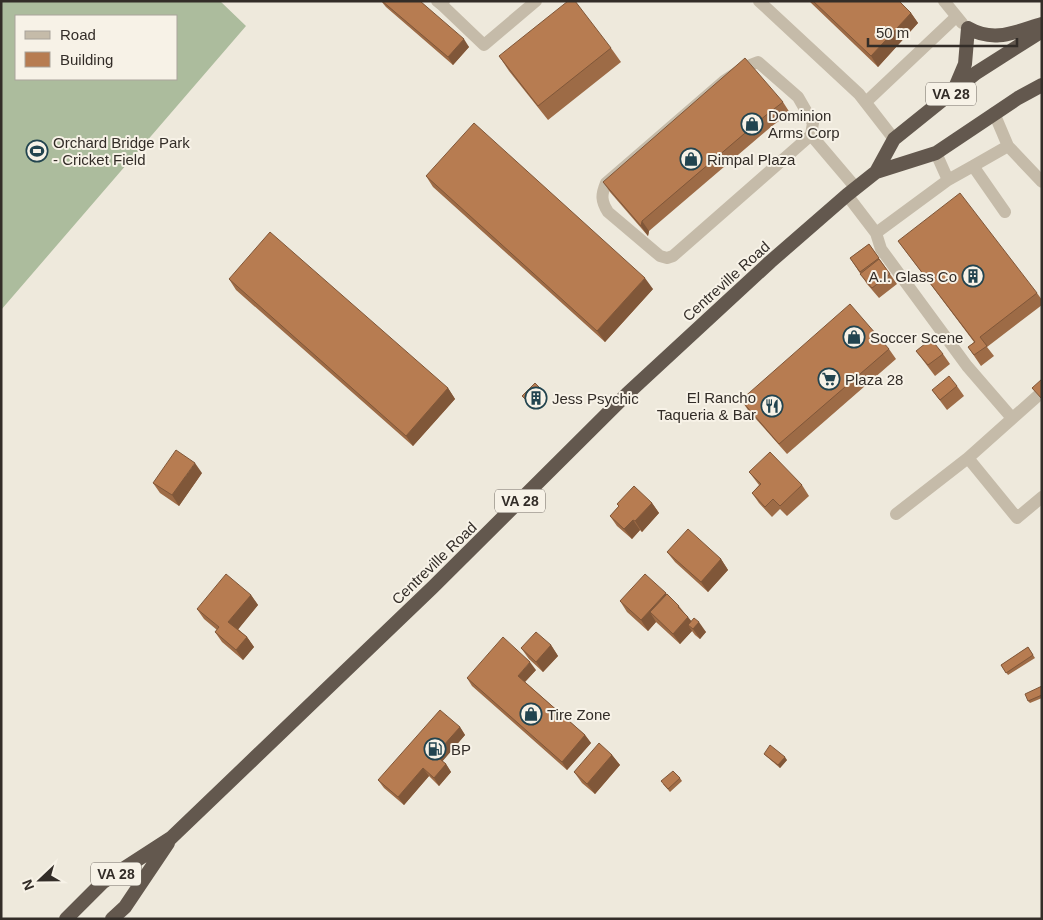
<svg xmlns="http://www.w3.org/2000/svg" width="1043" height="920" viewBox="0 0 1043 920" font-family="Arial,sans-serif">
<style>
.grass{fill:#acbc9d;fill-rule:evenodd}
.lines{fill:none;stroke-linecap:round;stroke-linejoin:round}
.service{stroke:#c5bba9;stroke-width:12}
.minor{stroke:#c5bba9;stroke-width:12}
.trunk{stroke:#63584e;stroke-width:14}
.wall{fill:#9d6b46}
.shaded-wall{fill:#805739}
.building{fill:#b77c51;stroke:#805739}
.labels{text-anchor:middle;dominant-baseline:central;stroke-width:4;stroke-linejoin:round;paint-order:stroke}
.shield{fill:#f7f2e7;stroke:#6e6861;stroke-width:1}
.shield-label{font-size:14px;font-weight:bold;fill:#332d28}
.poi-label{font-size:15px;fill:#332d28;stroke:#f7f2e7;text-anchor:start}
.street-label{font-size:15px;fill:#332d28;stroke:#f7f2e7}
</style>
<rect width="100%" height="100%" fill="#eee9dc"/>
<path class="grass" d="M1,1h219l26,25 -245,284zM176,16v63h-160v-63z"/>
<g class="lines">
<path class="service" d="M759,1l100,93 35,45
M944,1l18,22
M441,4l43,41 52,-44
M758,62l40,35 15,26 -2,12 -138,121 -6,2 -7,-2 -52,-44c-7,-11 -7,-17 -2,-29l118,-102 21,-14z
M866,102l90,-85
M994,113l14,33 -35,20 32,46
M811,135l45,53
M1008,146l34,36
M936,153l12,27
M847,195l29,38 72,-53 25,-14
M876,233l5,16 86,117 45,52
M968,458l49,60 25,-21
M896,514l72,-56 74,-66"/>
<path class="minor" d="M437,1l4,3 3,-3"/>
<path class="trunk" d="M954,90l11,-26 3,-36c26,15 47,4 74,-4
M876,172l18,-33 82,-66 66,-42
M66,919l37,-37 68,-44 262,-251 194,-193 143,-132 77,-67 29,-23 60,-19 82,-55 24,-13
M112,919l13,-12 43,-64"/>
</g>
<path class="wall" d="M381,1h39l49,46 -16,18 -67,-58z
M809,1h90l12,12 7,10 -40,44z
M611,48l10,14 -73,58 -39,-49 -10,-15z
M783,102l7,11 -18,13 -123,105 -1,5 -38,-44 -7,-10z
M426,176l227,113 -48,53 -172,-155z
M898,241l139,52 5,7v5l-55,42 7,9 -13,10 -13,-19 6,-5z
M869,244l28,40 -18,14 -12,-14 -17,-26z
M229,279l219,109 7,11 -42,47 -177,-156z
M889,349l7,10 -109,95 -39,-44 -7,-10z
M916,351l27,3 7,10 -15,12z
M957,386l7,10 -17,14 -15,-20z
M546,394l1,3 -12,12 -13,-13z
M749,472l53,13 7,11 -22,20 -7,-7 -8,8 -13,-14 -7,-10 7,-8z
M202,473l-23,33 -19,-13 -7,-10z
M652,503l7,10 -17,19 -2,-2 -8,9 -15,-13 -7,-10 9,-10 -2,-2z
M667,552l54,7 7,11 -20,22 -33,-30z
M667,594l12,12 12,15 15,11 -6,7 -5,-4 -3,-4 -12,13 -24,-22 -8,9 -21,-19 -7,-11z
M251,595l7,10 -20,24 9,8 7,10 -11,13 -21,-18 -7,-10 2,-2 -13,-11 -7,-10z
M551,645l7,11 -15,16 -14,-13 -8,-11z
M1028,647l7,11 -27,17 -7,-10z
M536,670l-11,12 60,53 6,8 -24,27 -95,-84 -5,-8z
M1042,686v12l-12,5 -2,-2z
M460,727l5,8 -23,26 4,3 5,8 -12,14 -10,-10 -25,29 -20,-17 -6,-8z
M764,754l23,6 -7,8 -14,-12z
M612,755l8,10 -25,29 -13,-11 -8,-11z
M680,778l2,3 -12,11 -7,-8z"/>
<path class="shaded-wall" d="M911,13l7,10 -40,44 -7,-11z
M464,39l5,8 -16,18 -5,-8z
M642,221l7,10 -1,5 -7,-10z
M645,278l8,11 -48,53 -8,-11z
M448,388l7,11 -42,47 -7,-10z
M195,463l7,10 -23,33 -7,-11z
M652,503l7,10 -17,19 -7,-11z
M633,520l7,10 -8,9 -8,-10z
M721,559l7,11 -20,22 -7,-10z
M666,593l7,10 -23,9 6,10 -8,9 -7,-11z
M251,595l7,10 -22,27 -8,-10z
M688,617l7,9 4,-4 7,10 -6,7 -7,-10 -5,-4 4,6 -12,13 -7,-10z
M247,637l7,10 -11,13 -7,-10z
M551,645l7,11 -15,16 -7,-10z
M530,662l6,8 -13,14 -5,-8z
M460,727l5,8 -24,28 -6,-8z
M585,735l6,8 -24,27 -5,-8z
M612,755l8,10 -25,29 -8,-10z
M785,757l2,3 -7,8 -2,-3z
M446,764l5,8 -12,14 -5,-8z
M423,768l6,8 -25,29 -6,-8z"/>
<path class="building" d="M382,1h38l44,38 -16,18z
M568,1h7l36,47 -73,58 -39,-50z
M813,1h86l12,12 -40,43z
M745,58l38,44 -18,14 -123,105 -1,5 -38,-44z
M474,123l171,155 -48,53 -171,-155z
M960,193l77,100 -57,44 7,9 -13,9 -6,-8 7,-5 -77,-101z
M270,232l178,156 -42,48 -177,-157z
M869,244l10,14 -19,14 -10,-14z
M879,259l11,15 -18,14 -12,-14z
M850,304l39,45 -110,95 -38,-44z
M931,339l12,15 -15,11 -12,-14z
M949,376l8,10 -17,14 -8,-10z
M1042,379v20l-10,-11z
M535,383l11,11 -13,13 -11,-11z
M176,450l19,13 -23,32 -19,-12z
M770,452l32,33 -22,21 -7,-7 -8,8 -13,-14 9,-9 -12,-12z
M634,486l18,17 -17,18 -2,-1 -9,9 -14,-13 9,-10 -2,-2z
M688,529l33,30 -20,23 -34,-30z
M226,574l25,21 -23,27 19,15 -11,13 -21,-18 4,-5 -22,-18z
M645,574l21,19 -25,27 -21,-19z
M667,594l12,12 -1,1 10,10 -15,17 -23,-22z
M694,618l5,4 -6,7 -5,-4z
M536,632l15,13 -15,17 -15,-14z
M503,637l27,25 -12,14 67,59 -23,27 -95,-84z
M1028,647l5,8 -27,18 -5,-8z
M1042,686v9l-14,6 -3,-7z
M440,710l20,17 -25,28 11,9 -12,14 -11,-10 -25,29 -20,-17z
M599,743l13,12 -25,29 -13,-12z
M770,745l15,12 -7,8 -14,-11z
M673,771l7,7 -12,11 -7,-8z"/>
<defs>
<g id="shop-ring" transform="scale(1.125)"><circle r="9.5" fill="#f7f2e7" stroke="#22444f" stroke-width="1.5"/><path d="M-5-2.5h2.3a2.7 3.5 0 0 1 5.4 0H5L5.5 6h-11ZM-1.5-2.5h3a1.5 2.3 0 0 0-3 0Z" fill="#22444f"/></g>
<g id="stadium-ring" transform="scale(1.125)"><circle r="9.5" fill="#f7f2e7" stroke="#22444f" stroke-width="1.5"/><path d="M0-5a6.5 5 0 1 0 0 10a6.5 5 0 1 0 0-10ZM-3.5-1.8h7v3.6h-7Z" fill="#22444f"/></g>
<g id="building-ring" transform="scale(1.125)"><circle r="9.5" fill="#f7f2e7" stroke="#22444f" stroke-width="1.5"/><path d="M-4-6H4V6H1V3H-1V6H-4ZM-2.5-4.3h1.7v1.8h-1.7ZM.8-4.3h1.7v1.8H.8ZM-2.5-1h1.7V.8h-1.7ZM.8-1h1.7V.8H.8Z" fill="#22444f"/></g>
<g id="supermarket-ring" transform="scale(1.125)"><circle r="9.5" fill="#f7f2e7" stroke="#22444f" stroke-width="1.5"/><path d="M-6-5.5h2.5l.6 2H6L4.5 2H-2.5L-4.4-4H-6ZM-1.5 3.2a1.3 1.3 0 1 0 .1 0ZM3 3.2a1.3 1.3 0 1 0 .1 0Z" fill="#22444f"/></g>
<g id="restaurant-ring" transform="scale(1.125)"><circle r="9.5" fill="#f7f2e7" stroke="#22444f" stroke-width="1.5"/><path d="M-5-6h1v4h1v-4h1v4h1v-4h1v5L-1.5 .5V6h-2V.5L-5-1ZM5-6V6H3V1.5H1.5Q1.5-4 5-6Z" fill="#22444f"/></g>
<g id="fuel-ring" transform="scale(1.125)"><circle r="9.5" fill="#f7f2e7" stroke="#22444f" stroke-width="1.5"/><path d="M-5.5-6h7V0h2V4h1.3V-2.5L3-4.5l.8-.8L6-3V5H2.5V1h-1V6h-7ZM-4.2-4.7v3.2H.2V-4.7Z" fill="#22444f"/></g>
</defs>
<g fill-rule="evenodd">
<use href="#shop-ring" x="752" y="124"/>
<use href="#stadium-ring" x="37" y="151"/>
<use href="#shop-ring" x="691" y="159"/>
<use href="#building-ring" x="973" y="276"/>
<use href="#shop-ring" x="854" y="337"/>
<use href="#supermarket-ring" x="829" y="379"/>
<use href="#building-ring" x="536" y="398"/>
<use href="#restaurant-ring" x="772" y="406"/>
<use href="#shop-ring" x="531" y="714"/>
<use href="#fuel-ring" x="435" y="749"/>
</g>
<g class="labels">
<g class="shield">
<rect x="926" y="82.5" width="50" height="23" rx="4"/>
<rect x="495" y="489.5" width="50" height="23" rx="4"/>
<rect x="91" y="862.5" width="50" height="23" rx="4"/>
</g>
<g class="shield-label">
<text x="951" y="94">VA 28</text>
<text x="520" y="501">VA 28</text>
<text x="116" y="874">VA 28</text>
</g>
<g class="poi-label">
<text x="768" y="115">Dominion<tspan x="768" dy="17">Arms Corp</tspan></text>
<text x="53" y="142">Orchard Bridge Park<tspan x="53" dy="17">- Cricket Field</tspan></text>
<text x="707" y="159">Rimpal Plaza</text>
<text x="957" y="276" text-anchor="end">A.I. Glass Co</text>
<text x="870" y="337">Soccer Scene</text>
<text x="845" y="379">Plaza 28</text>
<text x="756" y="397" text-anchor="end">El Rancho<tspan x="756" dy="17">Taqueria &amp; Bar</tspan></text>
<text x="552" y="398">Jess Psychic</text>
<text x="547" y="714">Tire Zone</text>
<text x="451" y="749">BP</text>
</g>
<g class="street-label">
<text transform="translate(726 281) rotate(-42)">Centreville Road</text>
<text transform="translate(434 563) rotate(-44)">Centreville Road</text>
</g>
</g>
<rect width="1043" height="920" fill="none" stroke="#332d28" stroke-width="5"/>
<rect x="15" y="15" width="162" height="65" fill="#f7f2e7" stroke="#a9a39b"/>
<rect x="25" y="31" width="25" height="8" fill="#c5bba9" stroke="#a9a39b"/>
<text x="60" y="40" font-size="15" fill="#332d28">Road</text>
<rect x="25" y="52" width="25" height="15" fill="#b77c51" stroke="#a9a39b"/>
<text x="60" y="65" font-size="15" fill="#332d28">Building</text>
<g transform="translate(40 880) rotate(248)" stroke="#f7f2e7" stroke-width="4" paint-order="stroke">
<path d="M0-4L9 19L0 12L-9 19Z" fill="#332d28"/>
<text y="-8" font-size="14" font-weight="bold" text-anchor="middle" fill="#332d28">N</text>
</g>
<path d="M868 38v8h149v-8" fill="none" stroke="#332d28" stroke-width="2.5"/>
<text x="876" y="38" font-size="15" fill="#332d28" stroke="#f7f2e7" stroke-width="4" paint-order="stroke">50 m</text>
</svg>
